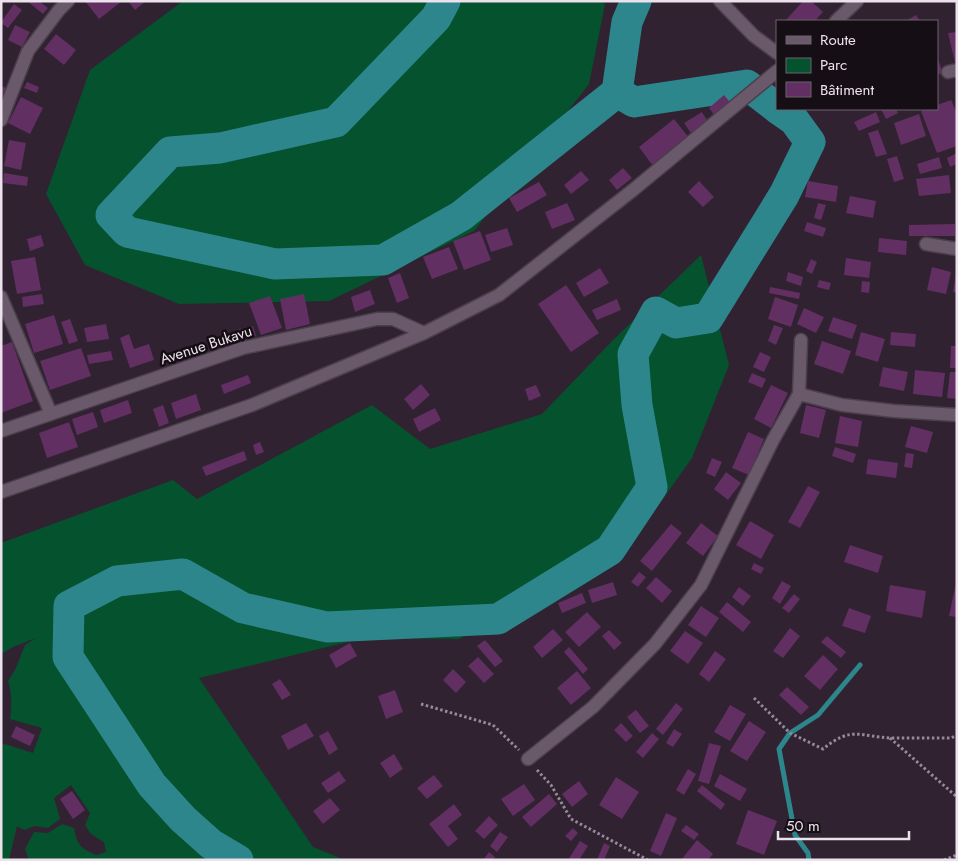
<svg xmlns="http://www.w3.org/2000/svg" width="958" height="861" viewBox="0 0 958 861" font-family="Jost,sans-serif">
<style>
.green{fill:#05522f}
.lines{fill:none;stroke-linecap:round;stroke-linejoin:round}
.stream{stroke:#2d868c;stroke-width:5}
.river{stroke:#2d868c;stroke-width:31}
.building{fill:#612f62}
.minor-casing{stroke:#4c3f4c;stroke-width:15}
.path{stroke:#968a96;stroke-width:3;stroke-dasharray:2.5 2.5;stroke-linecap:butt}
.minor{stroke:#6a596a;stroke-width:12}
.labels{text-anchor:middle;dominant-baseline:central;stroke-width:5;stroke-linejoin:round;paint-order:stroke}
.street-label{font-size:15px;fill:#ece2ec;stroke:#150e15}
</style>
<rect width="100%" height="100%" fill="#312231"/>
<path class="green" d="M183,1h419l3,3 -16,80 -115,147 -145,70 -150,3 -94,-39 -39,-71 44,-124z
M701,255l28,110 -37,93 -62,87 -171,94 -95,-1 -165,40 114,169 32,13h-316l-4,-11 9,-17 14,1 14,-9 12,4c3,17 7,21 23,27l9,-3 -2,-10 -13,-8 -6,-9 5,-12 -19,-28 -17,13 6,21 -12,9 -13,-2 -11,4 -7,-4 -8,34h-8v-115l4,-1 28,9 9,-25 -32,-9c2,-14 2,-25 -2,-38l7,-11 10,-25 11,-7 -23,9 -12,7v-111l172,-63 24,19 175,-94 58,44 112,-35 71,-74z"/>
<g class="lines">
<path class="stream" d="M809,860l-1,-7 -13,-18 -16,-86 11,-16 28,-18 42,-50"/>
<path class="river" d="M445,1l-9,17 -100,104 -116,26 -50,4 -59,63 16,17 148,32 108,-4 78,-44 156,-124
M636,1l-9,21 -10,70 17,10 113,-17 30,23
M238,860l-27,-16 -28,-25 -31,-34 -84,-128 1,-51 48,-25 66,-7 60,34 84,19 171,-8 112,-69 42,-63 -15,-82 -4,-51 23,-42 20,11 32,-5 76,-123 26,-53 -16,-22 -16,-11"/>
</g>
<path class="building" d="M27,1h12l9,7 -5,6z
M85,1h37l-23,18z
M128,1h18l-11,9z
M803,1h8l12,11 -8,9h-30z
M14,4l8,6 -14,18 -7,-5v-1z
M916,15l4,6h-14z
M15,25l15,7 -8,15 -14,-7z
M957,32v35h-1l-8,-34z
M56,34l20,16 -12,15 -20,-16z
M937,57l6,16 -6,2z
M27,82l12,5 -2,6 -13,-5z
M1,86l5,2 -5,12z
M724,95l9,11 -16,13 -8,-11z
M21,97l22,11 -13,26 -22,-11z
M951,100l6,13v33l-20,7 -16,-42 6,-2h10v-4z
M881,109h15l2,4 -12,6z
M702,112l8,13 -17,11 -9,-13z
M876,112l4,10 -21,9 -5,-9z
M919,114l7,22 -25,9 -7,-22z
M674,119l15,19 -36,28 -14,-19z
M878,130l9,24 -11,3 -8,-24z
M9,140l17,3 -5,27 -17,-4z
M957,153v11l-7,3 -3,-9z
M897,156l7,23 -10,3 -7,-23z
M939,157l3,11 -22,6 -3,-10z
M623,168l9,10 -15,12 -8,-10z
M581,171l8,9 -18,14 -7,-9z
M4,173l24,4 -1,9 -24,-3z
M949,175l2,18 -32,3 -3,-17z
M699,181l15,16 -11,10 -15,-15z
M808,181l30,5 -2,16 -31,-5z
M539,182l8,13 -30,17 -8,-14z
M850,196l26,5 -3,17 -27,-5z
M567,203l8,17 -23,9 -7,-17z
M818,203l8,2 -5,15 -7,-2z
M807,222l19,6 -3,9 -19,-6z
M955,224v12h-46v-11z
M507,228l6,17 -22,7 -6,-17z
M480,231l11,29 -27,10 -11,-29z
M41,235l3,11 -14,5 -3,-12z
M879,238l28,3 -1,14 -28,-3z
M449,247l9,22 -26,10 -9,-22z
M35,257l6,33 -24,4 -6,-33z
M846,258l25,4 -2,16 -25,-3z
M811,259l6,3 -5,12 -6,-3z
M932,267l19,5 -5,22 -19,-4z
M600,268l9,15 -25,14 -8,-14z
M788,272l15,5 -2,9 -15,-5z
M400,273l9,25 -12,5 -9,-25z
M956,273h1v20l-4,-1z
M819,280l12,3 -2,7 -12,-3z
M862,281l8,1 -1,11 -8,-1z
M566,285l33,48 -28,19 -33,-48z
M770,287l30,6 -1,6 -30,-6z
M370,290l5,14 -20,8 -4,-15z
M42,294l2,10 -21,3 -1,-10z
M304,294l6,30 -24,6 -6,-31z
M270,296l12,32 -21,7 -12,-32z
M775,297l23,8 -7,22 -23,-8z
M617,299l4,11 -24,10 -5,-10z
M804,308l20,9 -8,16 -19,-9z
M54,315l9,29 -29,9 -9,-29z
M833,317l24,8 -5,14 -24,-8z
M70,319l8,22 -9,3 -8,-22z
M106,324l3,15 -22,3 -3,-14z
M774,325l9,3 -7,17 -8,-4z
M253,326l3,10 -15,3 -2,-10z
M861,332l24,7 -7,23 -23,-7z
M891,332l25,2 -1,13 -25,-2z
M231,333l4,11 -14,5 -3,-12z
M129,334l5,15 15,-5 5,16 -24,8 -10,-30z
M822,341l29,10 -8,23 -29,-10z
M12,342l21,59 -32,12v-67z
M951,346h6v22h-7z
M81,348l10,28 -41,14 -10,-29z
M111,351l2,9 -24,4 -2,-9z
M760,352l11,5 -7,15 -11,-5z
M883,367l25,5 -4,19 -25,-5z
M915,370l30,3 -3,24 -29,-3z
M950,372h7v27l-10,-1z
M752,373l14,6 -4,9 -14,-6z
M248,375l3,8 -27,11 -3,-9z
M421,384l9,11 -17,15 -9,-11z
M536,385l5,11 -12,5 -4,-12z
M771,385l17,8 -17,35 -17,-9z
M196,394l5,16 -25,9 -5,-16z
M128,400l4,13 -28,10 -4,-13z
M163,405l6,18 -10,4 -6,-18z
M806,405l20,5 -7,28 -19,-5z
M435,408l6,12 -22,12 -6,-13z
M93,412l5,15 -21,8 -5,-16z
M840,416l22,5 -4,26 -23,-4z
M69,422l9,25 -31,11 -8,-25z
M911,426l22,6 -6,21 -22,-6z
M748,432l16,7 -15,36 -17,-7z
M260,442l4,10 -8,3 -3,-10z
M835,447l21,7 -3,9 -21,-7z
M244,451l3,9 -41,16 -4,-9z
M906,453l8,1 -2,14 -8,-1z
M712,458l10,4 -7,15 -9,-4z
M868,459l30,4 -2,15 -30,-4z
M726,472l15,11 -13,17 -14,-11z
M808,486l12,6 -20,36 -12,-6z
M750,521l24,14 -13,24 -25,-14z
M701,523l17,13 -15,20 -17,-13z
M671,524l11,9 -30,38 -12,-10z
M850,545l33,11 -5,17 -34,-11z
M754,563l10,5 -3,6 -10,-5z
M639,572l7,5 -8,10 -7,-5z
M656,577l16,14 -10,12 -16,-15z
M782,581l9,5 -11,18 -8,-6z
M613,582l4,13 -25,8 -4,-13z
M956,583h1v34l-8,-1z
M890,585l36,6 -4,27 -36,-7z
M739,587l12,9 -8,10 -11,-9z
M582,593l4,10 -24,10 -4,-10z
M794,594l6,5 -11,14 -7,-5z
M727,602l24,20 -8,10 -24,-20z
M701,606l18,12 -13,19 -18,-12z
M849,608l22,8 -6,17 -23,-7z
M587,612l14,15 -22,20 -14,-15z
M790,628l10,8 -17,22 -10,-7z
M553,629l10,11 -21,18 -9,-11z
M609,630l13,13 -8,7 -12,-14z
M685,631l18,12 -15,21 -18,-13z
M827,636l19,16 -5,6 -20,-16z
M485,640l18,21 -8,6 -18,-21z
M350,643l7,13 -21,12 -7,-13z
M569,647l19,22 -5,5 -19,-22z
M715,651l11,8 -17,23 -10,-8z
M823,655l15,14 -18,21 -16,-14z
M478,657l16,17 -10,9 -16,-17z
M453,669l13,13 -10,11 -13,-13z
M577,671l14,17 -20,17 -14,-17z
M280,679l11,16 -9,5 -10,-16z
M787,687l22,20 -8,8 -22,-20z
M395,690l8,22 -17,7 -8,-23z
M676,703l7,6 -20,26 -7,-6z
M730,705l16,9 -16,27 -16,-9z
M636,710l13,16 -9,7 -13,-16z
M749,721l17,11 -19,29 -17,-10z
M306,723l8,13 -26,14 -7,-14z
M621,723l12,13 -7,6 -12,-12z
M16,726l19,9 -5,11 -19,-9z
M674,729l8,5 -9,13 -7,-4z
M328,731l10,18 -9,6 -10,-19z
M652,733l7,6 -16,19 -7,-6z
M709,743l12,3 -12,38 -11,-3z
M394,754l9,15 -13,9 -10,-15z
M688,769l8,5 -12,21 -8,-5z
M339,771l7,10 -18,12 -7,-10z
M720,774l27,15 -7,12 -26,-15z
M434,775l9,11 -16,13 -10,-11z
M616,777l23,15 -17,27 -23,-14z
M579,781l9,13 -16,13 -10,-13z
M524,784l11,16 -22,16 -12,-17z
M702,785l23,19 -4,6 -24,-19z
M72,791l13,19 -12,9 -13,-20z
M549,794l8,10 -26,23 -9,-10z
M330,798l10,12 -17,14 -10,-13z
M454,804l8,11 -14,11 10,13 -10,8 -19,-23z
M748,810l29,11 -13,34 -28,-11z
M666,813l11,5 -16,38 -11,-5z
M489,816l9,9 -14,14 -9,-8z
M686,825l13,9 -5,6 -13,-9z
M573,828l5,5 -7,8 -6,-5z
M500,832l8,5 -11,15 -7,-6z
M697,840l16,14 -5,6h-27z
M580,841l8,5 -9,14h-11z
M604,843l6,3 -6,14h-7z
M489,852l6,5 -2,3h-10z"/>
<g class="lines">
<g class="minor-casing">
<path id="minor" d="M720,1l34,35 23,17
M836,21l21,-20
M948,72l9,-2
M1,120l27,-69 31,-41 9,-9
M926,244l31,5
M1,297l50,117
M799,394l43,11 52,6 63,4
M1,431l242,-83 134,-29h16l31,14
M1,492l251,-87 172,-72 75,-38 134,-105 144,-119
M528,759l65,-52 62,-63 46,-59 72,-145 26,-46 2,-54"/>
</g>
<path class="path" d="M754,698l36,35 33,16c29,-24 37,-12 69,-11 19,0 39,0 59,0l6,-3
M421,704l72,21 26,25
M890,738l67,59
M537,770l14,15 20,34 77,41
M944,860l13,-5"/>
<use href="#minor" class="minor"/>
</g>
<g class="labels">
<g class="street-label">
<text transform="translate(206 345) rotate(-18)">Avenue Bukavu</text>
</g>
</g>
<rect width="958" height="861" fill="none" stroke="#ece2ec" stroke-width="5"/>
<rect x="776" y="20" width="162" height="90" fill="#150e15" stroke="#6b636b"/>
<rect x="786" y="36" width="25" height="8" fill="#6a596a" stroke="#6b636b"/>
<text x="820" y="45" font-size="15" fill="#ece2ec">Route</text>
<rect x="786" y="58" width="25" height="15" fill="#05522f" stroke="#6b636b"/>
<text x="820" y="70" font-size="15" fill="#ece2ec">Parc</text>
<rect x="786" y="82" width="25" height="15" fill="#612f62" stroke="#6b636b"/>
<text x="820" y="95" font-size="15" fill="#ece2ec">Bâtiment</text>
<path d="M778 831v8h131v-8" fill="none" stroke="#ece2ec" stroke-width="2.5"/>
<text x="786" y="831" font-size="15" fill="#ece2ec" stroke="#150e15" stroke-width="4" paint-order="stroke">50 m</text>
</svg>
